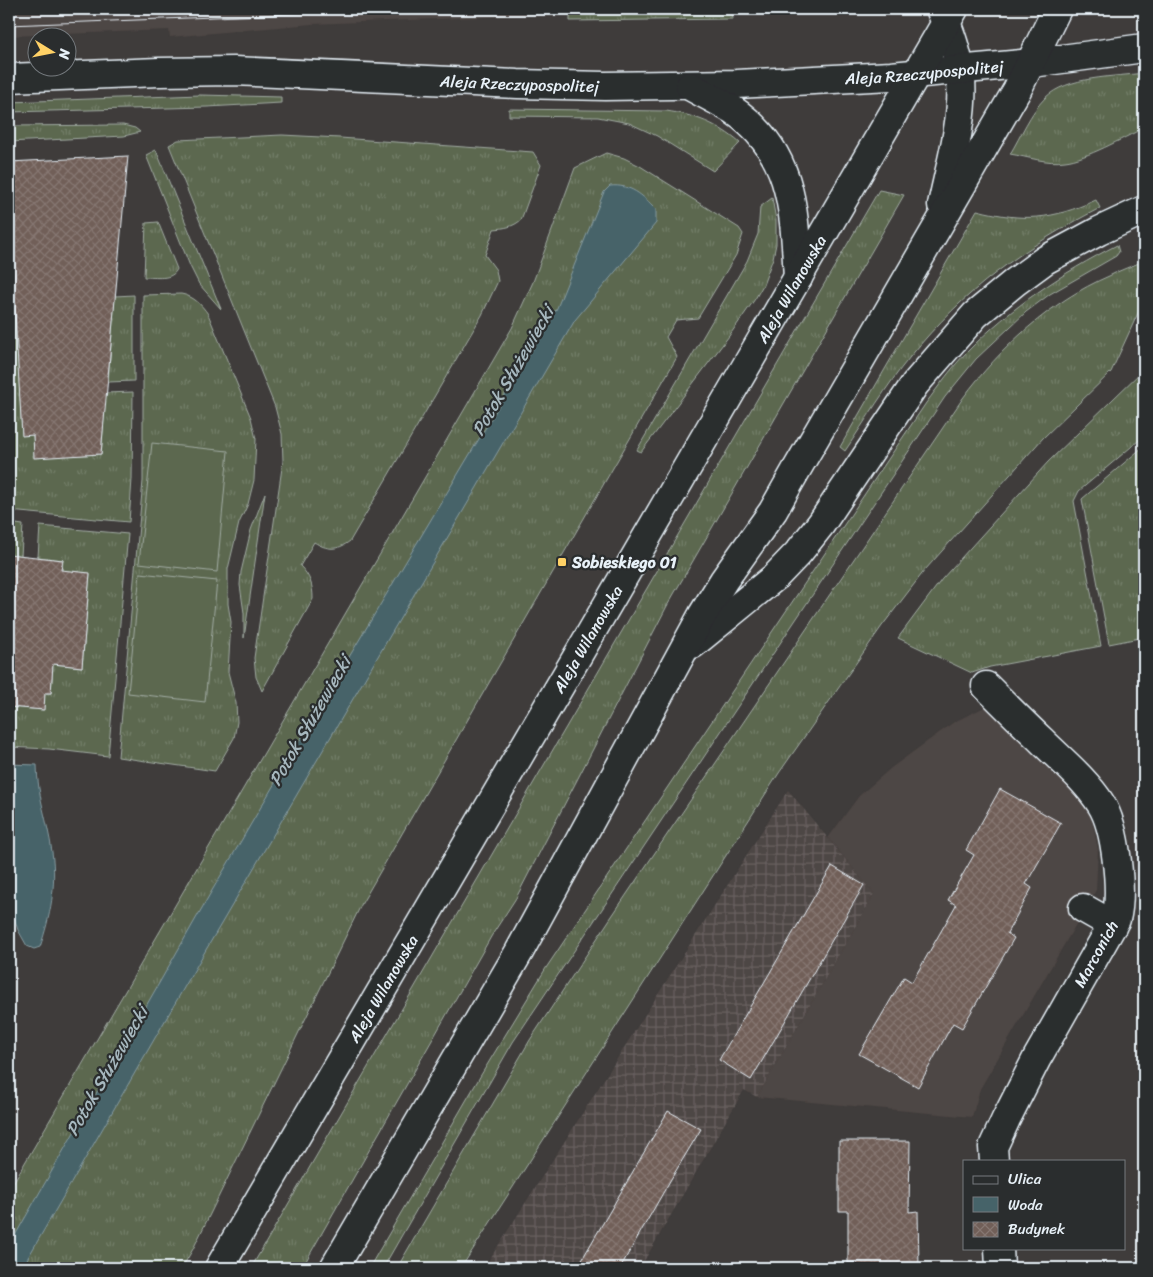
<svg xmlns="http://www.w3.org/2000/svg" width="1153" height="1277" viewBox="0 0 1153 1277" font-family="Sriracha,sans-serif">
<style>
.built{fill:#4e4644}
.industrial{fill:url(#industrial-grid)}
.grass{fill:url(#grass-tufts);stroke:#a2aca4}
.pitch{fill:#5c684f;stroke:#a2aca4}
.water{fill:#466369;stroke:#879ca2}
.building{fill:url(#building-cross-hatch);stroke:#e8f1f8}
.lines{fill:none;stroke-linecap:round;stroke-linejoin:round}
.street-casing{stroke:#e8f1f8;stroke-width:31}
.secondary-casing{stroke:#e8f1f8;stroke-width:31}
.street{stroke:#2a2d2e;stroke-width:28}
.secondary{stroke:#2a2d2e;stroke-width:28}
.tram{stroke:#e8f1f8;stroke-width:1}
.poi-dot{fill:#ffd166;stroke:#2a2d2e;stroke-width:2}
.labels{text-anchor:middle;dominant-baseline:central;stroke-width:4.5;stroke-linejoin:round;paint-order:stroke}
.street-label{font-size:16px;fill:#e8f1f8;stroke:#2a2d2e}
.poi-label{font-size:16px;font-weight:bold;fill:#e8f1f8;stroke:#2a2d2e;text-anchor:start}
.water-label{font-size:18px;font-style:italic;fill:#a7b8bf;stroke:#2a2d2e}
</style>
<defs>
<pattern id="industrial-grid" width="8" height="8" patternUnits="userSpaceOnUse" patternTransform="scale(1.25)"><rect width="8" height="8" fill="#4e4644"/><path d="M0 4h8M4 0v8" fill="none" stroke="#686160"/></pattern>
<pattern id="grass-tufts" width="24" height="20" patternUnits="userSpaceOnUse" patternTransform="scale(1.25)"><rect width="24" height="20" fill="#5c684f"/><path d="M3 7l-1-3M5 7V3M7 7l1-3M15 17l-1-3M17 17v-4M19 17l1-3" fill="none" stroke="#737e69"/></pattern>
<pattern id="building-cross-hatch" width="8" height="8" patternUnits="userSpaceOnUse" patternTransform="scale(1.25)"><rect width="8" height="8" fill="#715f58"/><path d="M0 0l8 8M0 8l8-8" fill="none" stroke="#857671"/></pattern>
</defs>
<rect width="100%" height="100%" fill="#3f3c3b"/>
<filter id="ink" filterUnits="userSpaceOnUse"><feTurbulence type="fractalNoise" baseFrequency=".02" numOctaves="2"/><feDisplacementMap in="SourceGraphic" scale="10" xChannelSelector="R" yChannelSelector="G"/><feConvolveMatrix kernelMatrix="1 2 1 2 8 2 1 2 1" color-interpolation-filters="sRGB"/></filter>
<g filter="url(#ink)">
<path class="built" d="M9,9h677l-374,15 -142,13 -1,-7 -160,6z
M991,704l78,80 22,30 7,35 -2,41 -116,199 -8,28 -215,-20 117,-203 -46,-56 31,-42 32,-28 63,-46z"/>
<path class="industrial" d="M788,790l86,104 -117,203 -13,-7 -104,178h-156z"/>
<path class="grass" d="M686,9h45l2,10 -163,2v-7z
M1144,73v55c-21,10 -58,31 -79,33 -18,3 -37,-4 -55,-7 11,-18 20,-41 35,-56 22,-22 70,-21 99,-25z
M200,95l81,2v6l-74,4 -198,5v-10z
M509,109l157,2c29,4 52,13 74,32l-27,28 -56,-35 -28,-13 -31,-6 -89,-1z
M123,125l12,3 5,4 -16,4 -115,6v-16z
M282,135l58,3 193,14 8,13 -20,55c-8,7 -16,8 -27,9l-9,26 11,15 2,11 -16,34 -132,226c-13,10 -23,9 -36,1l-14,24c10,10 13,19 13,33l-51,92 -6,-14 -2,-19 29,-197 -1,-27 -7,-27 -106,-262 9,-5z
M156,150l65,159 -22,-25 -9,-18 -44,-111z
M606,153l18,5 16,8 99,62 4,6 -7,21 -38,63 -22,2 -10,17 11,20 -315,546 -169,346 -11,19h-173v-78l503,-862 21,-46 42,-114z
M879,190l25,5 -237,411 -151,292 -24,37 -190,333h-51z
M772,198l4,22v24l-3,14 -10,27 -8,14 -26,37 -88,116 -4,-2 110,-189 11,-27 2,-27z
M1096,200l4,8c-76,39 -136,82 -190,149 -24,29 -44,63 -65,94l-5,-4 137,-237c48,12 74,10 119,-10z
M158,222l19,47c-5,12 -22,8 -33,8l2,-54z
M1117,245l2,7 -3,4 -66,38 -24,18 -50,47 -31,38 -432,645 -130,226h-14l112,-193 65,-107 380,-565c13,-17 26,-36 41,-51 44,-45 95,-79 150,-107z
M1144,261v39l-33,72 -68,66 -118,132 -43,56 -103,147 -318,495h-64l133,-228 80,-121 353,-521c37,-50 88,-97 146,-122 11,-6 23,-10 35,-15z
M181,294c12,2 20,10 27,20l43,104 5,21 -2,41 -6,24 -9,19 -11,46v35l3,18 -3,50 8,31 1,19 -3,16 -19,33 -97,-14 25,-276v-186z
M134,295v86l-26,1 7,-86z
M9,301h6l7,134h11l2,22 66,-3 5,-61 27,-1 -1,87 -3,43 -120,-11z
M1144,369v67l-65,55 -5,10 27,145 -111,21 -18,6 -74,-35 44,-59 106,-117z
M1144,446v191l-35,7 -27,-145z
M265,493l-21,145v-25l-4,-28 1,-13 10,-42z
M9,523l14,2 -2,31 -12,-1z
M40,526l88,8 -20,222 -59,-7 -40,-2v-40l34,3 2,-17h6l2,-29 29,3 8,-93 -28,-3 1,-11 -25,-3z"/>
<path class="pitch" d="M152,443l76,8 -11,121 -78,-9z
M140,573l77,8 -12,121 -77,-9z"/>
<path class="water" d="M610,186c21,-2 32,9 46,23v14l-81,97 -368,628 -185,320h-13v-22l201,-352 117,-200 230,-386 47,-116z
M9,764l28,1c0,30 11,57 15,87 5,32 -2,66 -12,95l-6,2 -7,-3 -9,-16 -9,-28z"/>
<path class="building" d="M128,156l-27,298 -67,4 -1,-23 -11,1 -10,-175h-3v-99z
M9,554l54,6 -2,10 29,3 -8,94 -29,-3 -2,29h-6l-1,17 -35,-3z
M1000,789l61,34 -35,61 6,4 -25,45 7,5 -52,90 -9,-5 -35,64 -59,-33 45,-77 8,5 44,-77 -8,-5 26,-45 -8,-5z
M832,866l32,19 -113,195 -32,-20z
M668,1111l33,18 -30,50 -51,89h-43z
M839,1141h71l-1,71 9,-1 1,57h-62v-6l-9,1v-52h-9z"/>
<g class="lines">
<g class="street-casing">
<path id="street" d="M986,686c18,18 36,36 55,54 20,20 44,39 60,64 15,23 22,88 15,115l-79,139 -31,61 -13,28 1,14
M1083,908l30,17
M999,1248l1,20"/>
</g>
<g class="secondary-casing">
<g id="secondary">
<path d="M941,11c10,22 18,45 20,69 3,39 -11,87 -19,125"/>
<path id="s1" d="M9,78l150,-6 75,-1 284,13 87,2 132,-2 154,-8 141,-13 112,-15"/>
<path d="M690,86c14,8 29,15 43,24 61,42 61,101 65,168"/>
<path d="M693,644l82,-67 23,-24 23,-29 94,-140 60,-69 40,-33 30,-22 54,-29 45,-21"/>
<path id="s2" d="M219,1268l362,-618 373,-641"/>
<path d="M334,1268l185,-316 184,-338 21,-34 49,-69 25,-44 219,-377 40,-81"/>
</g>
</g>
<use href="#street" class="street"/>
<use href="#secondary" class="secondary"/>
<path class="tram" d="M9,25l410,-16"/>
</g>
</g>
<rect class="poi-dot" x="557" y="557" width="10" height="10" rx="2.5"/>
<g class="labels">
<g class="street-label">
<text stroke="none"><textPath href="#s1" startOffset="916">Aleja Rzeczypospolitej</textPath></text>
<text stroke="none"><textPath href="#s1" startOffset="511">Aleja Rzeczypospolitej</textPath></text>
<text stroke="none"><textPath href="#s2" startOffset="1134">Aleja Wilanowska</textPath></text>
<text stroke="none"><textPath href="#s2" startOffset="729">Aleja Wilanowska</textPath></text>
<text transform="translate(1096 954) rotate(-61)">Marconich</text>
<text stroke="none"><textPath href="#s2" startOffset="324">Aleja Wilanowska</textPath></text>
</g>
<g class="poi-label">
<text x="572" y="562">Sobieskiego 01</text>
</g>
<g class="water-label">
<text transform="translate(513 371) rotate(-60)">Potok Służewiecki</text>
<text transform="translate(310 721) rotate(-60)">Potok Służewiecki</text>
<text transform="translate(107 1071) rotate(-60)">Potok Służewiecki</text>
</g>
</g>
<rect width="1153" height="1277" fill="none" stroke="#2a2d2e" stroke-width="30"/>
<rect x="15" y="15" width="1123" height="1247" fill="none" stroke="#e8f1f8" stroke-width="2" filter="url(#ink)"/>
<rect x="963" y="1160" width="162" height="90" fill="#2a2d2e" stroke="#767b7f"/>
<rect x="973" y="1176" width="25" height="8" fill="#2a2d2e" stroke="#767b7f"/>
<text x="1008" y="1184" font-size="15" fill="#e8f1f8">Ulica</text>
<rect x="973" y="1197" width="25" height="15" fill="#466369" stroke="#767b7f"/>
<text x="1008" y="1210" font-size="15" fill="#e8f1f8">Woda</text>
<rect x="973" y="1222" width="25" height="15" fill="url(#building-cross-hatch)" stroke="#767b7f"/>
<text x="1008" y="1234" font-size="15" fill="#e8f1f8">Budynek</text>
<g transform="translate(52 52) rotate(100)"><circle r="24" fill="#2a2d2e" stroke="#767b7f"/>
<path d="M0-4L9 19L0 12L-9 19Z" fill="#ffd166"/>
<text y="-8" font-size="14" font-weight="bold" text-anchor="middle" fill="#e8f1f8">N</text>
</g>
</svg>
